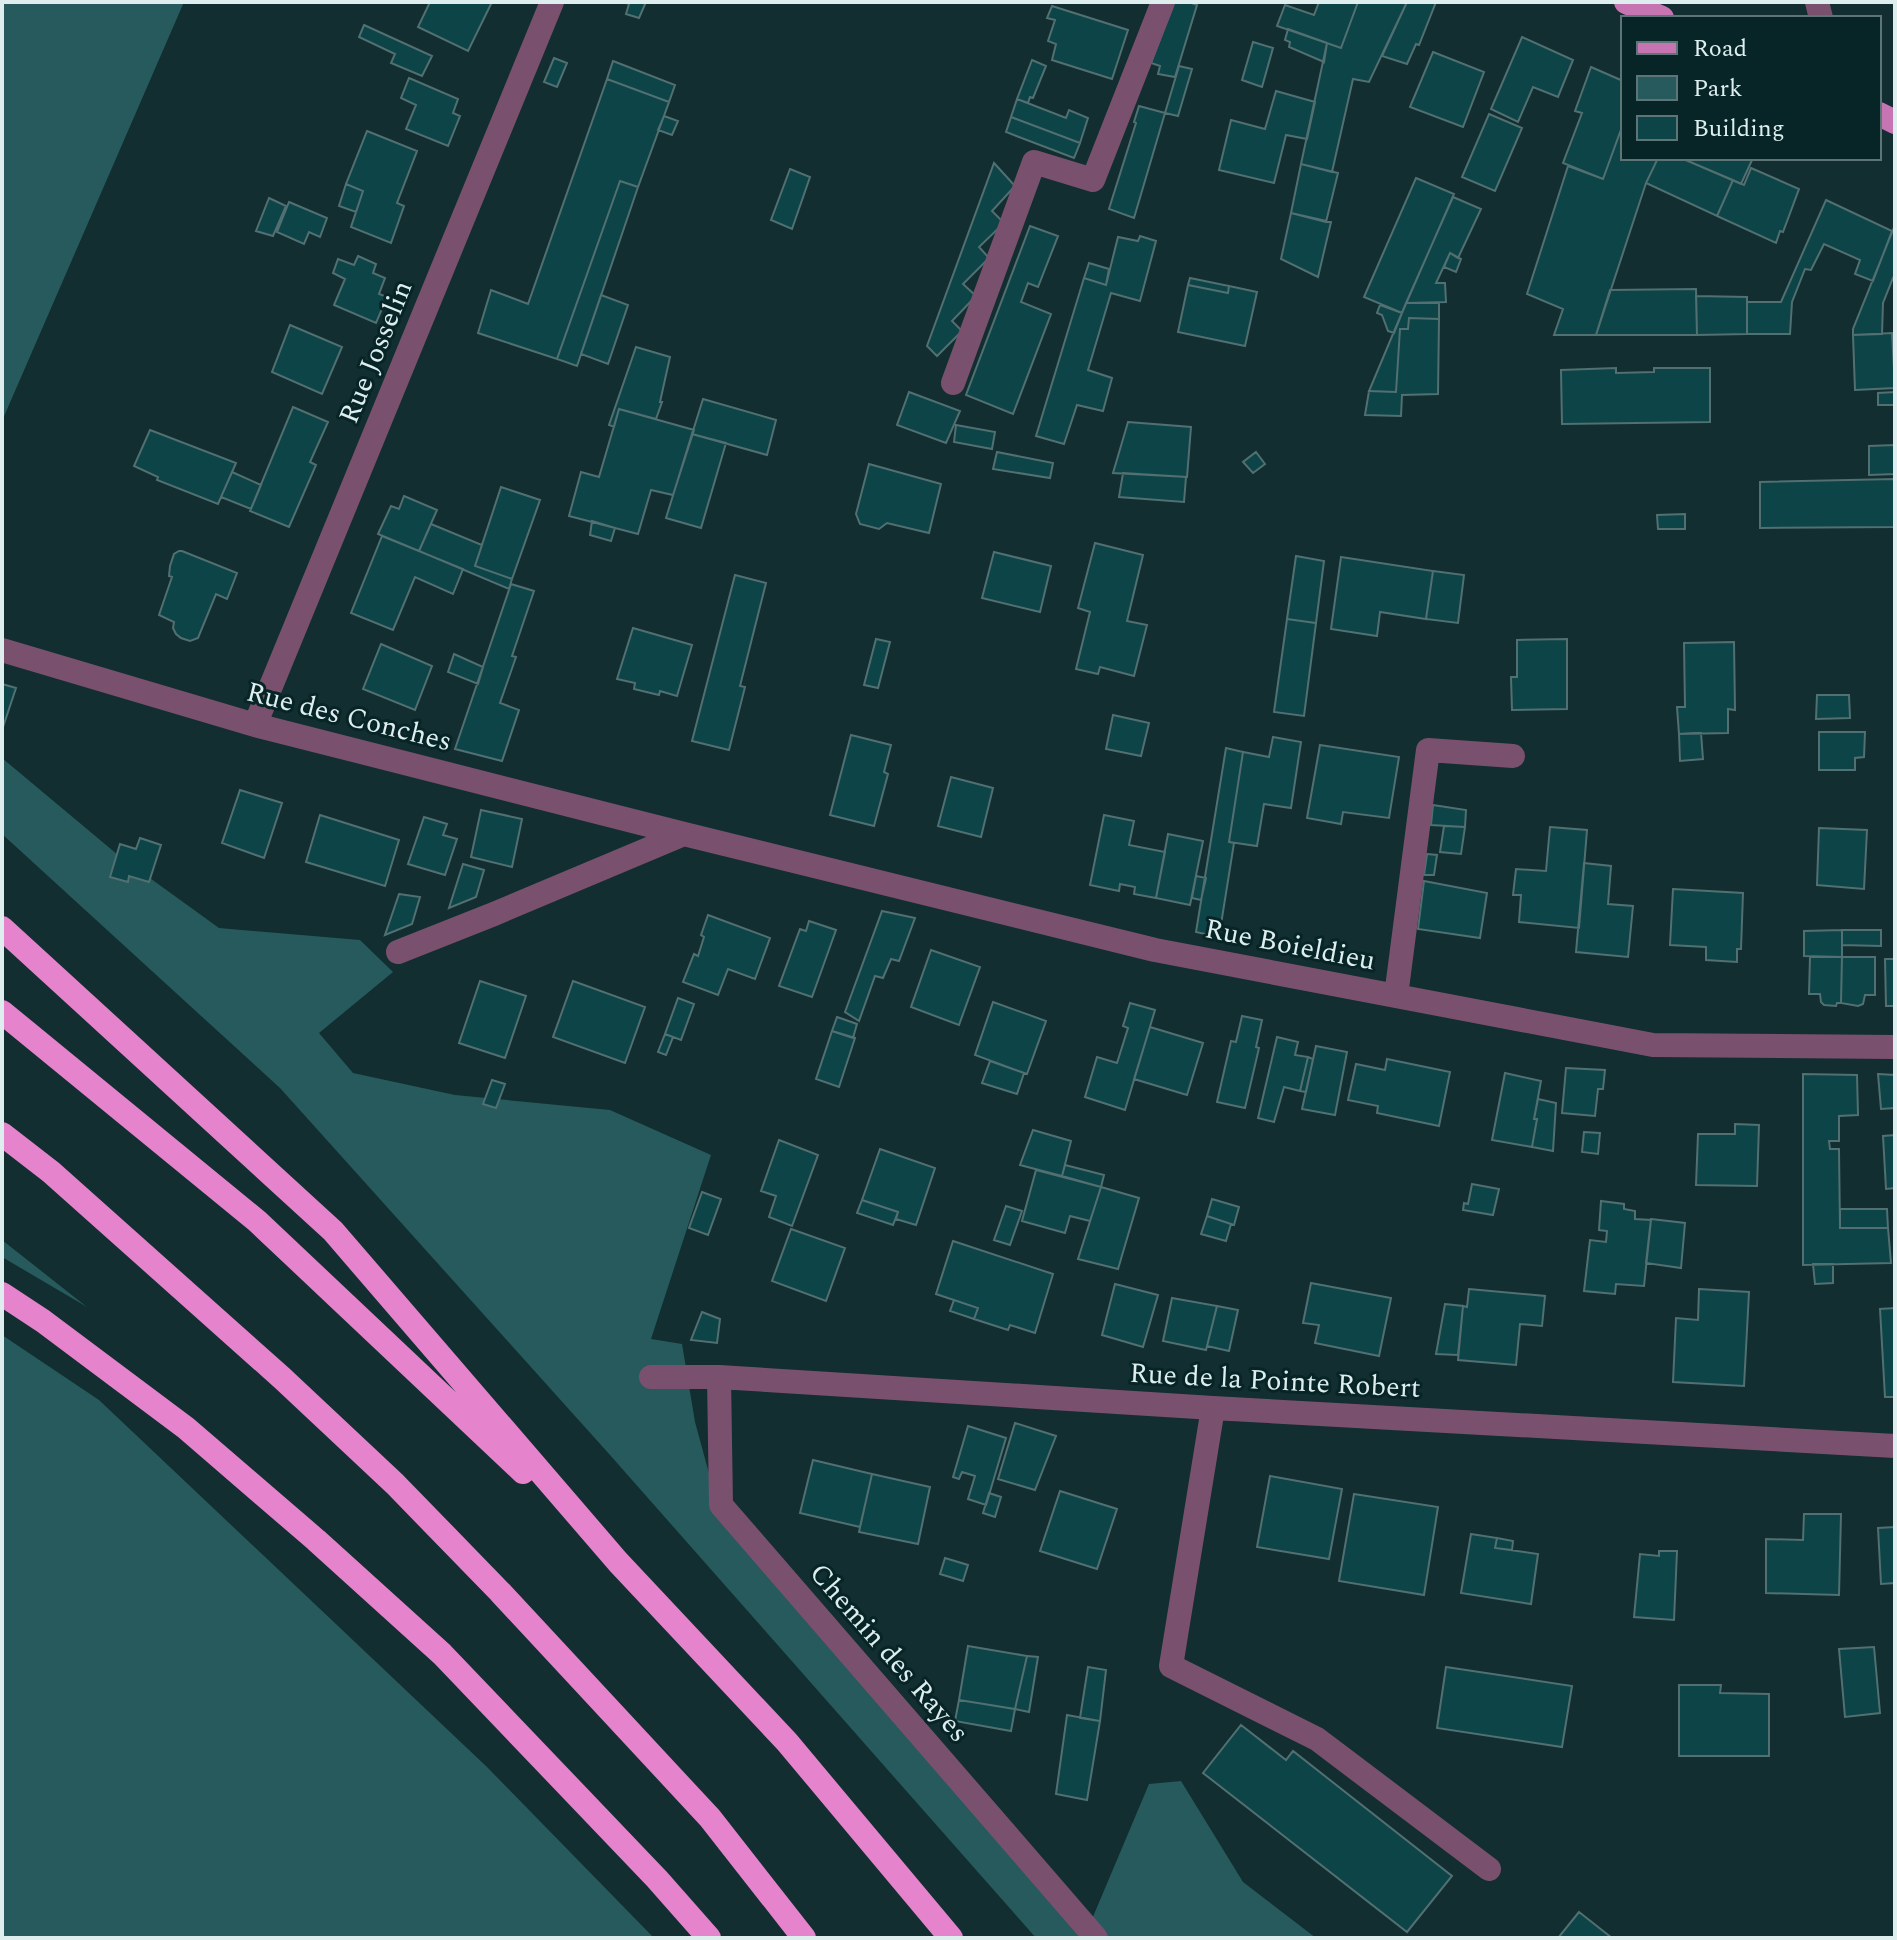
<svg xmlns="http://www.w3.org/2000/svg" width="1897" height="1940" viewBox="0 0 1897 1940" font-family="Spectral,serif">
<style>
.green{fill:#265a5d}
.building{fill:#0c4447;stroke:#526f71;stroke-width:2}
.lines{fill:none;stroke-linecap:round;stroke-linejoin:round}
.minor{stroke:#79516e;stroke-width:24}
.major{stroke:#c775b2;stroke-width:24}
.highway{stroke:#e683cd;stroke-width:24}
.labels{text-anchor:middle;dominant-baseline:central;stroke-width:6;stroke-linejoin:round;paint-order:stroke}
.street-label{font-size:28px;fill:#deeeef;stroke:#072426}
</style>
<rect width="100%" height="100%" fill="#122e30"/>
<path class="green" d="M2,2h182l-182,419z
M2,758l116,97 101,73 141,12 33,32 -74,61 34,40 102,22 155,15 101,45 -60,184 31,5 13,78 15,55 371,461h-45l-426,-483 -330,-367 -278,-254z
M2,1240l85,67 -85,-50z
M2,1335l97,65 388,367 167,171h-652z
M1181,1781l62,101 73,56h-232l65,-154z"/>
<path class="building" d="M430,2h62l-24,49 -50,-24z
M624,2h22l-7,16 -13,-4 3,-10z
M1174,2h15l8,3 -22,72 -17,-3 2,-8 -9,-3z
M1319,2h39l-17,46 -64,-22 8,-21 29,10z
M1358,2h49l-38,80 -16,-3 -21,93 -31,-8 26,-121 14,5z
M1407,2h29l-17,43 -3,-1 -9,20 -25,-8z
M1052,6l76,24 -16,49 -60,-19 4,-16 -8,-3 7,-21 -8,-2z
M364,25l68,31 -10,20 -31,-13 4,-9 -36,-17z
M1288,29l39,14 -3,19 -35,-15 1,-5 -5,-2z
M1522,37l51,23 -15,37 -25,-10 -15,35 -27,-13z
M1253,42l20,6 -11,39 -20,-7z
M1433,52l51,20 -21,55 -53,-20z
M554,58l13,5 -10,24 -13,-5z
M1032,60l14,6 -13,32 -3,-1 -2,6 -11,-4z
M613,61l62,24 -6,17 -62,-23z
M1179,66l13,3 -14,47 -13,-3z
M1591,67l32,14v43l-20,55 -40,-16 19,-50 -7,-2z
M409,78l49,21 -5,14 7,3 -12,30 -42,-17 10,-24 -15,-7z
M607,79l62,23 -31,85 -18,-6 -63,178 -79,-26 13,-43 37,14z
M1276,91l39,11 -8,37 -21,-4 -12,48 -55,-13 12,-50 34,9z
M1017,99l49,19 3,-8 19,8 -8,25 -69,-26z
M1139,106l26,7 -31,105 -25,-9 27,-86 -2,-1z
M1489,114l33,14 -27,63 -33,-14z
M664,116l14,5 -6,14 -14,-5z
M1011,117l69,26 -6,15 -68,-26z
M1623,124v34h35l-12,25 -50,152h-42l9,-26 -36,-15 41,-128 35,13z
M367,131l50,20 -20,52 7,3 -13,37 -40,-16 12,-36 -17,-7z
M1658,158h23l52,22 -16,36 -71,-33z
M1681,158h72l-12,26z
M994,163l21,23 -23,25 12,12 -25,24 10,11 -26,26 13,12 -24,25 10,10 -25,25 -10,-10z
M1301,164l37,9 -12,49 -35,-9z
M1751,168l48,21 -16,43 -3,-1 -4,12 -59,-27 16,-36 11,5z
M790,169l20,8 -18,52 -21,-9z
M1416,178l38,16 -52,119 -38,-16z
M620,181l18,6 -61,179 -20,-7z
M346,184l17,7 -7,21 -17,-6z
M1453,197l28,12 -23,49 -8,-5 -14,30h9l1,19 -40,1z
M269,198l17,8 -13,30 -17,-5z
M1826,200l66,31 -19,50 -18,-7 5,-14 -36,-16 -13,26 -6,-1 -13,33 -2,32h-43v-32h34z
M289,202l38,16 -7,19 -11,-5 -5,12 -27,-12z
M1291,213l40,9 -13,55 -37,-18z
M1895,225v54l-2,-1 -10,25 -1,31 -29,1v-6z
M1030,226l28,10 -20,51 -10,-4 -7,19 30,12 -38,100 -47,-19z
M1140,236l16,5 -16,60 -29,-8 -23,77 24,8 -9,33 -26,-6 -13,39 -28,-8 48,-158 22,7 12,-48 20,4z
M1450,253l11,6 -5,13 -12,-5z
M358,256l18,8 -3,9 12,5 -6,16 8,3 -11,26 -42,-18 11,-26 -12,-6 5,-14 16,6z
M1089,263l20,6 -3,16 -22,-7z
M1190,278l39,8 -1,7 -40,-8z
M1188,285l40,8 1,-7 28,6 -12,54 -67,-14z
M1696,289l1,46h-101l14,-45z
M601,295l27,10 -20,59 -27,-10z
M1696,296l51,1v37l-50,1z
M1406,303h33v16l-30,-1 -1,11h-8l-4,63 -27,-1z
M1380,305l22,8 -8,20 -6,-2 -6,-16 -5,-2z
M1409,318l30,1 -1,75 -36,1 -1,21 -36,-1 4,-24 27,1 4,-63h8z
M290,325l52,22 -20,47 -50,-22z
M1892,333l3,55 -40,2 -2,-55z
M636,347l34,10 -10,45h2l-6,17 -37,-10 -5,18 -5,-2z
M1616,368v5l38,-1v-4h56v54l-148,2 -1,-54z
M909,392l51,19 -14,32 -49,-18z
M1895,392v13h-17v-12z
M703,399l73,21 -9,35 -75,-21z
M293,407l35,15 -18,40 6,3 -27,62 -39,-16z
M619,409l75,21 -21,65 -22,-5 -13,44 -69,-18 12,-44 18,5z
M1128,422l63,5 -4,50 -74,-4z
M956,425l39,7 -3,17 -38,-7z
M150,430l86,33 -18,41 -61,-24 1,-3 -24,-11z
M692,434l34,9 -25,85 -35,-10z
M1895,445v29l-26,1v-29z
M997,452l56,11 -3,15 -57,-9z
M1256,452l9,12 -12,9 -10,-11z
M869,464l72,20 -12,49 -42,-10 -8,6 -19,-5 -4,-10z
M232,472l29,13 -10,24 -30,-12z
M1123,473l63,4 -2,25 -65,-5z
M1895,479v48l-135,1v-46z
M501,487l39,13 -28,79 -37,-13z
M404,496l33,14 -18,41 -41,-17 13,-28 8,3z
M1685,514v15h-27l-1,-14z
M592,521l23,7 -4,13 -21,-6z
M431,524l51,21 -7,21 37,13 -3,10 -90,-38z
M382,536l81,33 -10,25 -38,-17 -22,53 -42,-17z
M1095,543l48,12 -16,66 20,4 -13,51 -34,-9 -2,7 -22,-5 14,-57 -12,-4z
M179,551h3l55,22 -10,26 -11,-5 -18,44 -8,3 -9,-3 -5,-4 -3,-6 1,-6 -15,-7 13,-38 -3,-1 1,-10 4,-12z
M994,552l57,14 -11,46 -58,-14z
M1296,556l28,5 -8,62 -29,-4z
M1341,557l92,14 -7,48 -46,-7 -3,24 -46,-7z
M1433,571l31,4 -6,48 -32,-4z
M735,575l31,8 -26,103 5,1 -16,63 -37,-9z
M511,584l23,7 -22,65 4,1 -16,46 19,7 -17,51 -47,-12z
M1287,619l29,4 -12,93 -30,-4z
M633,628l59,17 -15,51 -17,-5 -1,4 -25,-6 1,-6 -18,-4z
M876,639l14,3 -12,46 -14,-3z
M1567,639v70l-55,1 -1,-33h6v-37z
M1734,642l1,68 -7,-1v24l-49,1 -2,-27h8l-1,-64z
M381,644l51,22 -17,44 -52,-21z
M454,654l29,13 -5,17 -30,-12z
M2,684l14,4 -14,42z
M1817,695h32l1,23 -34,1z
M1113,715l36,8 -8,33 -35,-7z
M1819,732h46l-1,25 -9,1v12h-36z
M1701,733l2,26 -23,2 -1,-27z
M851,735l40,10 -7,27 4,2 -14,52 -44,-11z
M1273,737l28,5 -10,66 -27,-4 -7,42 -28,-4 14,-90 26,5z
M1320,745l79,12 -10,61 -46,-6 -2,12 -34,-6z
M1226,748l17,4 -14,90 5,1 -15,94 -23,-5z
M951,777l42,11 -12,49 -43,-11z
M240,790l42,13 -18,55 -42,-15z
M1433,805l33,5 -1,17 -34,-2z
M481,810l41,9 -10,48 -41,-10z
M320,815l79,25 -14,46 -79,-24z
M1104,815l30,6 -5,24 36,7 -9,46 -22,-4 1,-7 -15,-3 -1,7 -29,-6z
M424,817l23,7 -4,11 14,4 -12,36 -37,-11z
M1444,826l21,1 -4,27 -21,-2z
M1550,827l37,3 -8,98 -60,-6 2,-27h-8l3,-26 30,2z
M1819,828l48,2 -3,59 -47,-4z
M1168,834l35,7 -13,64 -34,-7z
M140,838l21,7 -12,37 -20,-6 -1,6 -18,-5 10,-33 16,5z
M1427,854l10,1 -3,20h-10z
M1584,863l27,3 -3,38 25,2 -5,51 -52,-5z
M463,864l21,6 -8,27 -27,11z
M1196,876l10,2 -5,22 -9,-2z
M1424,881l63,12 -7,45 -62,-9z
M1673,889l70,4 -2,56h-4v13l-31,-2v-13l-36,-2z
M399,894l21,3 -8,27 -27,11z
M882,911l33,7 -16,43 -8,-2 -8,19 -8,-2 -16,45 -14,-9z
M708,915l62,23 -15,41 -27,-10 -10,26 -35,-13 11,-28 4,2 6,-19 -3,-2z
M809,921l27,9 -24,67 -33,-11 21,-57 6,2z
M1842,930h39v16l-39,-1z
M1842,930v27l-38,-1v-25z
M931,950l49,17 -21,58 -48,-18z
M1810,957h32l-1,46h-4l-1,3 -12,-1 -3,-3 -1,-8h-11z
M1842,957h33v38h-10l-2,9 -5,2 -17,-3z
M1885,959h10v47h-9z
M480,981l46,15 -21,62 -46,-15z
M573,981l72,26 -20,56 -72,-26z
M678,998l16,6 -13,36 -16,-6z
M993,1002l53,19 -19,53 -52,-19z
M1130,1003l25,7 -30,100 -40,-13 12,-40 20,6 11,-35 -5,-2z
M1242,1016l20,4 -6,27 3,1 -14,60 -28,-6 14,-61 5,1z
M837,1017l20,7 -4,14 -21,-7z
M1150,1027l53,16 -16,52 -53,-16z
M832,1031l23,7 -16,49 -23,-8z
M665,1034l8,3 -7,18 -8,-3z
M1277,1037l21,5 -3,13 13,2 -8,34 -16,-4 -10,35 -16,-4z
M1316,1046l31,6 -12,63 -33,-6z
M1308,1057l5,2 -7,33 -6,-1z
M1387,1059l63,13 -11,54 -62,-13 1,-7 -30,-6 8,-36 29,6z
M990,1061l34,12 -7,21 -35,-11z
M1566,1068l39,2 -2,19h-5l-3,27 -33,-3z
M1505,1073l36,8 -7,38h3l-5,28 -40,-7z
M1803,1074l54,1 1,40 -19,1v25h-10l1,8h9l1,79h48l3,35 -88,2z
M1878,1074l17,1v33l-14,1z
M492,1080l13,4 -9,24 -13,-4z
M1538,1099l18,4 -3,48 -21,-4 5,-28h-3z
M1735,1124l24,1 -2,61 -61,-1 2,-51h37z
M1033,1130l38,11 -9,35 -42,-11z
M1584,1132l16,1 -2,21 -16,-2z
M1895,1135v53l-9,1 -3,-53z
M779,1140l39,15 -26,71 -23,-9 7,-21 -15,-5z
M880,1149l55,19 -19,57 -20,-6 2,-7 -36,-12z
M1065,1165l39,10 -3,12 -39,-11z
M1036,1170l65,17 -11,34 -20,-5 -5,17 -43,-12z
M1472,1184l27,5 -6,26 -30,-5 1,-7 4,1z
M1101,1187l38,11 -21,71 -40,-10z
M702,1192l19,7 -13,36 -19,-7z
M1212,1199l27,8 -5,18 -27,-9z
M862,1200l36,12 -5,13 -36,-12z
M1601,1201l23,3v5l11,2v8l16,1 -7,66 -28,-2 -1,10 -31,-3 6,-51 16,2 1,-11 -8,-1z
M1006,1206l16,5 -12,34 -16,-5z
M1840,1209h47l1,19h-48z
M1207,1216l24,8 -5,17 -25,-7z
M1651,1219l34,4 -4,45 -35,-5z
M791,1229l54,19 -19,53 -54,-20z
M953,1241l100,33 -18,59 -25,-8 -2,5 -34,-11 4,-11 -42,-14z
M1813,1264h20v19l-18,1z
M1311,1283l80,15 -12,58 -64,-13 4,-18 -16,-2z
M1115,1284l43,11 -15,52 -41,-12z
M1469,1289l76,7 -3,30 -22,-2 -4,41 -58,-5 5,-54 4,1z
M1699,1289l50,3 -5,94 -71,-4 3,-64 22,2z
M1172,1298l45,8 -11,44 -43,-9z
M954,1300l24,8 -4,11 -24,-8z
M1445,1304l18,2 -5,49 -22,-1z
M1217,1306l21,4 -9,41 -22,-5z
M1895,1308v89h-10l-5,-88z
M702,1312l18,7 -3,24 -26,-3z
M1015,1423l41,13 -21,54 -37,-11z
M968,1426l38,12 -20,67 -18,-6 7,-23 -13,-4 -3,7 -6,-2z
M813,1460l59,14 -12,53 -60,-14z
M872,1474l58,13 -12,57 -59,-12z
M1270,1476l72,13 -13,70 -72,-12z
M1060,1491l57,18 -20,60 -57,-18z
M989,1493l12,4 -6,20 -12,-4z
M1354,1494l84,13 -14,88 -85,-14z
M1804,1514h37l-2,81 -73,-2v-54l37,1z
M1895,1527v56l-14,1 -3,-56z
M1471,1534l26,4 -2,10 43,6 -7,50 -70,-11z
M1497,1538l16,3 -1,9 -17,-2z
M1659,1551h18l-3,69 -40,-3 6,-63 19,2z
M945,1558l23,7 -5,16 -23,-7z
M968,1646l59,10 -12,53 -56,-9z
M1874,1647l6,66 -35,4 -6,-68z
M1027,1656l11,1 -9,55 -14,-3z
M1088,1667l18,3 -6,51 -20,-3z
M1446,1667l126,19 -10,61 -125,-19z
M1679,1685h42l-1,8 49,1v62h-90z
M959,1700l56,9 -4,22 -56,-10z
M1067,1715l33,6 -13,79 -31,-6z
M1241,1725l45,35 7,-9 159,125 -45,56 -204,-159z
M1579,1912l33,26h-54z"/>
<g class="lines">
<path class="minor" d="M1817,2l4,16
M953,383l81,-221 59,18 70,-178
M2,650l253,75 429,109 471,116 498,95 242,2
M255,725l297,-723
M398,952l96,-38 190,-80
M1396,996l32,-246 85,6
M651,1377h68l494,31 682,38
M719,1377l2,128 375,433
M1213,1408l-42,258 146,73 172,130"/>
<path class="major" d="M1626,2l36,16
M1879,114l16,8"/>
<path class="highway" d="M2,928l331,303 285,331 169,180 164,196
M2,1012l255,209 266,251
M2,1134l49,38 231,206 113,106 105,108 210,226 94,120
M2,1294l41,27 143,107 130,112 126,114 215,225 52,59"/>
</g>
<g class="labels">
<g class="street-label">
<text transform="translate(376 352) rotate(-68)">Rue Josselin</text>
<text transform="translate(349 717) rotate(14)">Rue des Conches</text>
<text transform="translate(1290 945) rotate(11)">Rue Boieldieu</text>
<text transform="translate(1275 1381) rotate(3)">Rue de la Pointe Robert</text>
<text transform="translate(889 1653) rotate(49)">Chemin des Rayes</text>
</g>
</g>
<rect width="1897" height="1940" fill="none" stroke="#deeeef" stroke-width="8"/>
<rect x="1621" y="16" width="260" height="144" fill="#072426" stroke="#5d7576" stroke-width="2"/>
<rect x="1637" y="42" width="40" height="12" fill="#c775b2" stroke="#5d7576" stroke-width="2"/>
<text x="1693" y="56" font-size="24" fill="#deeeef">Road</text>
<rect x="1637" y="76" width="40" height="24" fill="#265a5d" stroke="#5d7576" stroke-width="2"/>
<text x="1693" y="96" font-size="24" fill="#deeeef">Park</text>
<rect x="1637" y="116" width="40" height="24" fill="#0c4447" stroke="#5d7576" stroke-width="2"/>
<text x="1693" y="136" font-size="24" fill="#deeeef">Building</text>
</svg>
